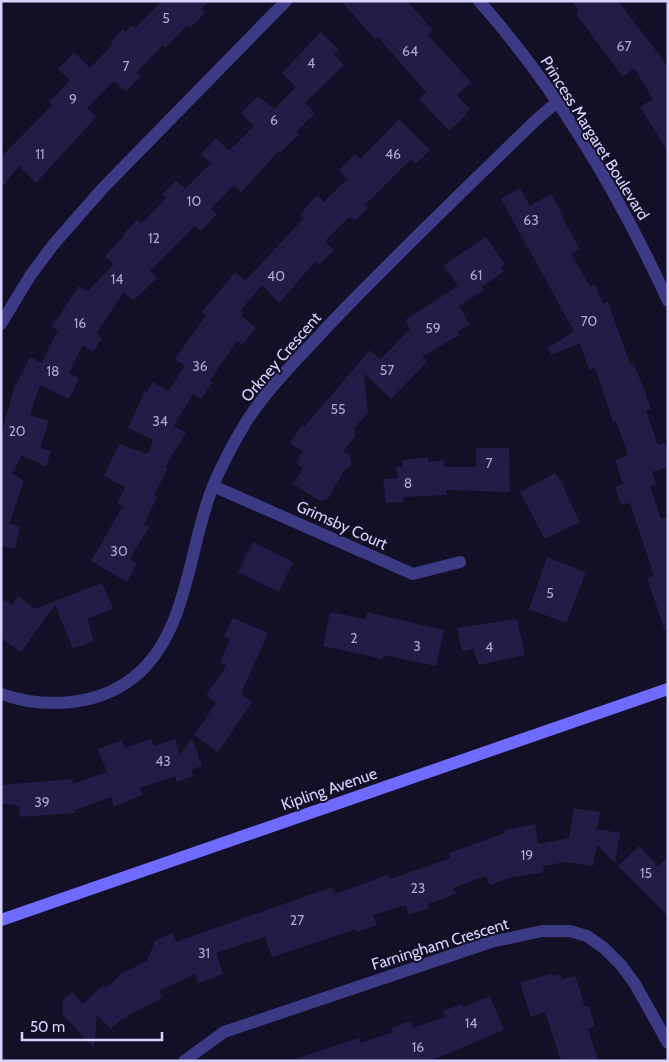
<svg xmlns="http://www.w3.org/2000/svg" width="669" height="1062" viewBox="0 0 669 1062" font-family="Cabin,sans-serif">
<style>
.building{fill:#241b47}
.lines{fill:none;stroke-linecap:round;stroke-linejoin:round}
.minor{stroke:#3d3a85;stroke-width:12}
.tertiary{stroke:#3d3a85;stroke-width:12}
.secondary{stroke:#6f6bff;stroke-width:12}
.labels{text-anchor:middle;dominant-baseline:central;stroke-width:4;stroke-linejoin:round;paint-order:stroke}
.number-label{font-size:14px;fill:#aca6d1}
.street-label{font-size:16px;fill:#d9d4ff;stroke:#130f26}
</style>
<rect width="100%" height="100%" fill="#130f26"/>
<path class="building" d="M162,1h47l-8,8 4,4 -15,15 -2,-3 -23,23 -2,-3 -27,28 4,4 -14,15 -12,-11 -27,27 9,9 -60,66 -17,-17 -18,22v-31l51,-52 -3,-3 21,-22 -12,-11 16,-17 16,16 23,-24 -2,-2 12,-13 3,3 6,-7 3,3z
M341,1h66l26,29 -5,5 43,47 -14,13 13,14 -4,4 1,1 -18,17 -30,-32 7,-7 -48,-55 -3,2z
M572,1h46l43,56 7,11v84l-28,-45 13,-8 -19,-31 -11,9 -47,-63 3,-3z
M321,32l18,18 -5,5 10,10 -39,38 10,10 -19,19 3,2 -19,19 -2,-2 -37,42 -7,-8 -23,24 6,5 -16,17 -6,-5 -45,45 7,7 -24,23 -9,-9 -28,42 6,4 -9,14 -10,-7 -14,28 10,5 -10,21 -29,-14 -10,30 19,6 -9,27 11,3 -5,16 -24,-12 -10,18 12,8 -15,43 11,2 -5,23 -14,-3v-111l13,-47 16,-31 12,6 16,-33 -6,-3 27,-41 9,5 26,-27 -9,-8 19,-20 -1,-2 14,-14 4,4 25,-26 -4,-3 14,-15 9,9 26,-26 -10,-9 15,-16 13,13 25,-25 -13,-13 17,-17 16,13 22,-22 -14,-14z
M399,119l31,31 -14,14 -5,-5 -46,46 3,3 -13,13 -5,-5 -25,25 9,9 -15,15 -4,-3 -36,41 -17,-18 -22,26 3,3 -2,2 15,12 -14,17 -5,-4 -27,39 3,2 -12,17 -8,-5 -19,32 12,7 -21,34 3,1 -14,27 3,2 -13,27 5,3 -19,32 7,5 -10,18 -36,-21 32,-55 -6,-3 8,-16 -21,-11 15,-32 29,10 5,-14 -25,-12 17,-38 2,2 6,-10 15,9 17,-25 -10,-7 31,-44 -4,-3 33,-40 10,9 59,-63 -4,-4 18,-19 6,7 23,-23 -8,-9 16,-16 5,5z
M520,188l10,18 21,-12 13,22 -2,1 18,32 -9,5 19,32 5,-2 8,20 5,-2 22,62 3,-2 11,27 7,20 -5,2 12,34 6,-2 4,11v13l-16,5 4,12 -6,2 11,33 7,-2v113l-3,1 -18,-53 7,-3 -24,-72 -9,2 -6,-18 8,-3 -8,-24 13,-5 -12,-34 -3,1 -18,-55 -6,3 -9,-27 -29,12 -3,-7 26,-17 -73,-132z
M486,237l19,27 -4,2 3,5 -22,16 2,3 -25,16 11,18 -13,8 2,3 -37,22 5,5 -36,37 -27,-26 4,40 -14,15 1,9 -12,14 6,4 3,7 -4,6 -3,1 -17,30 -8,2 -27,-17 10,-16 -7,-5 7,-12 -13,-8 12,-18 2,2 66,-77 10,10 30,-31 -5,-9 53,-34 -14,-21z
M476,448h33l1,44 -64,-2 1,5 -44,2v5l-17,1 -3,-24 15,-1 -2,-11h7v-7l25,-3 1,5 15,-2 1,7h31z
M555,473l7,11 18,38 -35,17 -25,-47z
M253,542l40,20 -14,30 -41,-20z
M547,557l39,15 -20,51 -37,-14z
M102,583l11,26 -26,10 7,22 -21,8 -18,-44 -34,47 -20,-14v-40l11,7 6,-9 17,13z
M330,612l36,7 1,-7 77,18 -8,36 -53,-11v4l-60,-13z
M233,618l35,15 -27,61 11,8 -34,50 -24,-17 22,-32 -10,-7 21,-31 -7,-2 10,-24 -6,-3z
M517,619l8,36 -46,10 -6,-16 -11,2 -5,-23z
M192,738l10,28 -11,4 2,6 -16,6 -2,-6 -35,12 2,7 -28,12 -3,-10 -36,13v3l-55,4 -1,-11 -18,-3v-18l71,-6 1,5 34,-12 -9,-23 24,-9 3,8 26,-9 3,7 21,-7 5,16z
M574,808l26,4 -3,17 23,4 -5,30 -18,-18 -4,21 -27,-4 -23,4 1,6 -35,6 -19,7 -4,-9 -33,12 3,6 -28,10 1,4 -20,7 -3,-10 -33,10 4,10 -20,7 -1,-3 -84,28 -7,-20 -49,16 7,21 -25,9 -3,-9 -36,17 3,7 -32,16 -5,5 -2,-1 -12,11 -14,-14 -3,33 -32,-34 1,-14 9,-8 11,12 20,-19 3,3 15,-14 26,-13 8,-20 17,-8 4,9 156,-55 3,7 53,-19 2,4 61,-21 -2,-5 56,-20v-3l30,-6 3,20 31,-6z
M639,846l19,20 10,-9v59l-50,-50z
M552,973l1,3 7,-2 2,6 13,-5 10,32 4,-1 6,20 -7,3 10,32h-37l-16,-49 -14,5 -11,-34z
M490,996l14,34 -74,31h-131l-1,-3 61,-20 2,5 32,-11 -2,-4 20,-7 2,7 32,-11 -2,-6 19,-7 1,3z"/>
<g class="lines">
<path class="minor" d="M1,324l29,-48 23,-31 50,-57 183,-187
M213,486l200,88 47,-12
M1,694c46,16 102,12 139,-22 49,-46 49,-127 73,-186 9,-22 21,-44 33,-64 23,-36 54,-65 82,-96 67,-70 137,-137 207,-205l22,-19
M184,1061l40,-29 267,-90 51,-11h28l17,5 17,12 17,17 14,19 33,59"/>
<path class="tertiary" d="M479,1c79,89 140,193 189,300"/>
<path class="secondary" d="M1,920l667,-231"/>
</g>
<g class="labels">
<g class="number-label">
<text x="166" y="18">5</text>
<text x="624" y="46">67</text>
<text x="410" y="51">64</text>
<text x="311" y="63">4</text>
<text x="126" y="66">7</text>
<text x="73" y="99">9</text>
<text x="274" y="120">6</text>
<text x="40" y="154">11</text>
<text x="393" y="154">46</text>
<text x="194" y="201">10</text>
<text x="531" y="220">63</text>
<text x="154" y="238">12</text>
<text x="476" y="275">61</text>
<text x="276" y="276">40</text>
<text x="117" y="279">14</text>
<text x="589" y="321">70</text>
<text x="80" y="323">16</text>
<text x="433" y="328">59</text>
<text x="200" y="366">36</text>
<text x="387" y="370">57</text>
<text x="53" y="371">18</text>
<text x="338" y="409">55</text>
<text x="160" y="421">34</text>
<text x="17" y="431">20</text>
<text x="489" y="463">7</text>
<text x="408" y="483">8</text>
<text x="119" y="551">30</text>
<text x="550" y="593">5</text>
<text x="354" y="638">2</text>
<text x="417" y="646">3</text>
<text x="489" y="647">4</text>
<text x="163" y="761">43</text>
<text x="42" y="802">39</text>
<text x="527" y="855">19</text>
<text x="646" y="873">15</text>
<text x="418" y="888">23</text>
<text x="297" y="920">27</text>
<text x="204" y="953">31</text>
<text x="471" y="1023">14</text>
<text x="418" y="1047">16</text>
</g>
<g class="street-label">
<text transform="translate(595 138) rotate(58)">Princess Margaret Boulevard</text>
<text transform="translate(281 357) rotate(-49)">Orkney Crescent</text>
<text transform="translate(342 525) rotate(24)">Grimsby Court</text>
<text transform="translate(329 789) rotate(-19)">Kipling Avenue</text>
<text transform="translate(440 944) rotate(-17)">Farningham Crescent</text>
</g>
</g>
<rect width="669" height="1062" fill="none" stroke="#d9d4ff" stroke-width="5"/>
<path d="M22 1032v8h140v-8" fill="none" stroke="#d9d4ff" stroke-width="2.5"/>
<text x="30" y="1032" font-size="15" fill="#d9d4ff" stroke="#130f26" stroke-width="4" paint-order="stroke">50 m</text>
</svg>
